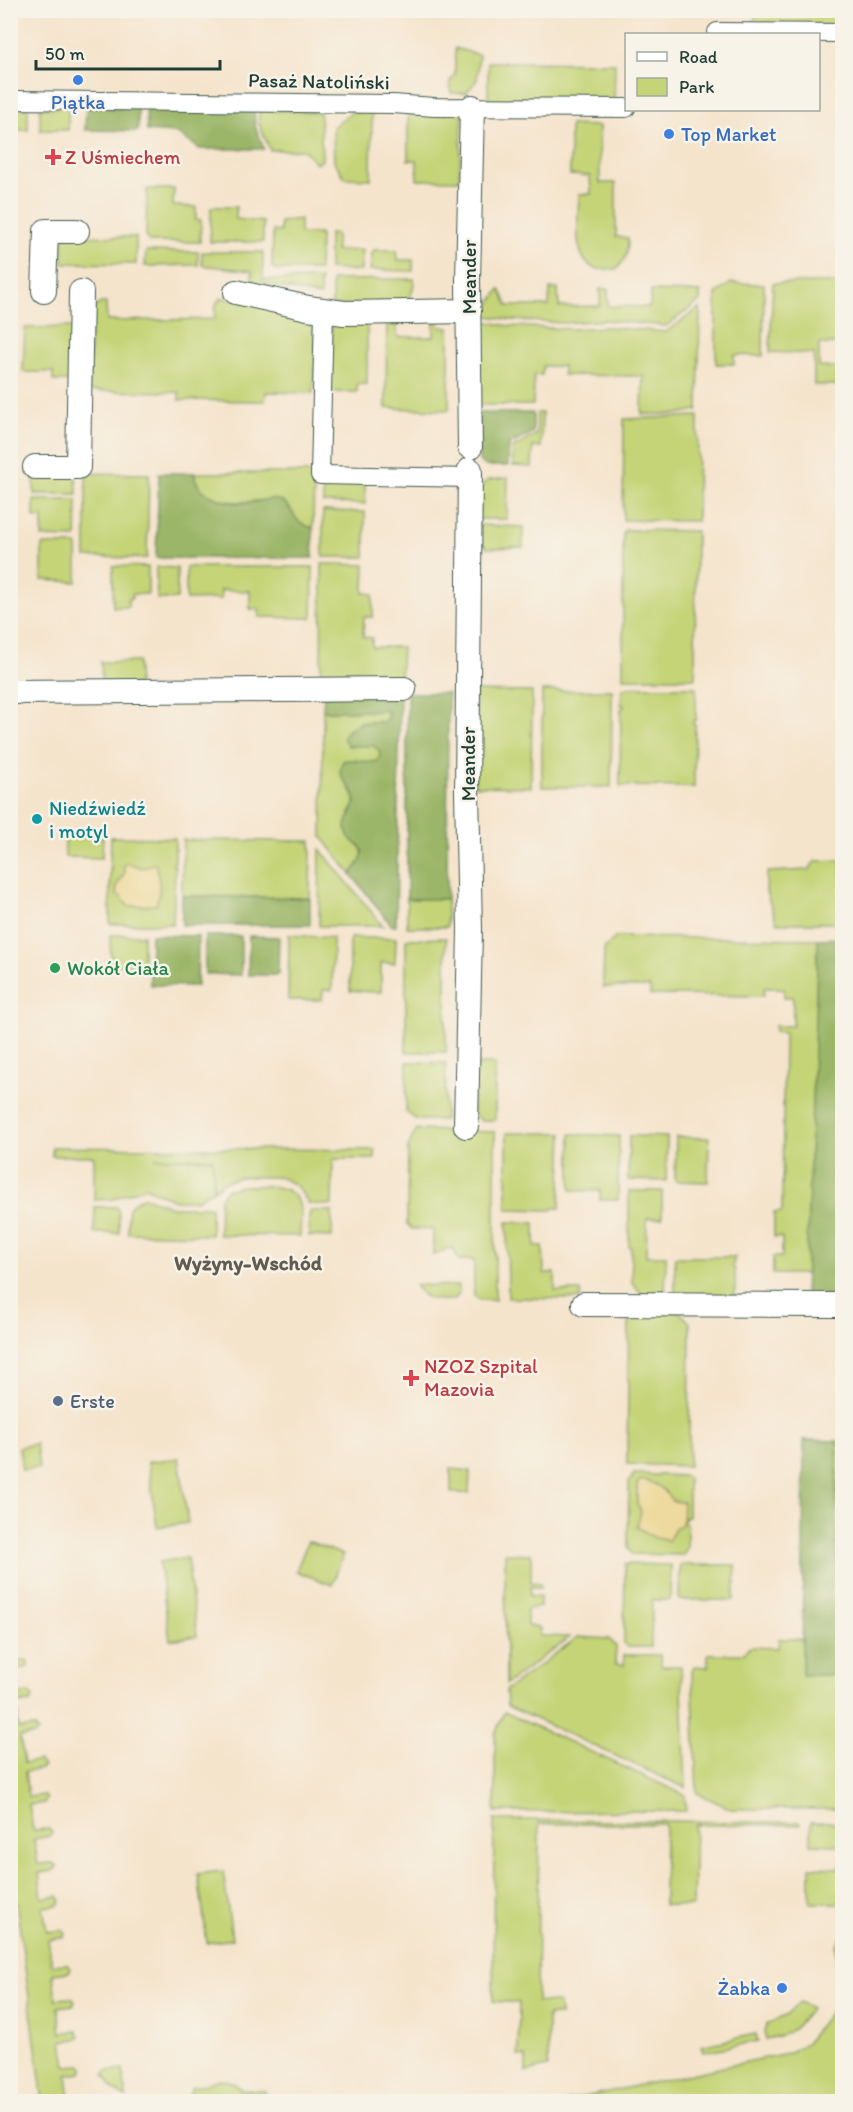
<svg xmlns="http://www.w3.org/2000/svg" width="853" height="2112" viewBox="0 0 853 2112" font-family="Itim,sans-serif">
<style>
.green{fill:#c4d477;stroke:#728856;stroke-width:1.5}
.forest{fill:#9bb668;stroke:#5d7a4e;stroke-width:1.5}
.sand{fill:#eeda9e;stroke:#868c69;stroke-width:1.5}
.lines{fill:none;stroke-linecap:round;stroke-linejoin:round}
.pedestrian-casing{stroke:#3f564b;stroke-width:20}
.minor-casing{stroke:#3f564b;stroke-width:26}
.pedestrian{stroke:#fff;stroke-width:18}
.minor{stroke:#fff;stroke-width:24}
.shop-dot{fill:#3f7fe0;stroke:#f7f3e8;stroke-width:2}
.health-dot{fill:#e0444e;stroke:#f7f3e8;stroke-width:2}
.culture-dot{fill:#0f9aa8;stroke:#f7f3e8;stroke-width:2}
.leisure-dot{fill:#2e9e5b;stroke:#f7f3e8;stroke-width:2}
.service-dot{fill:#5c6f8a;stroke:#f7f3e8;stroke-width:2}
.labels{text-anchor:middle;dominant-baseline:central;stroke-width:5;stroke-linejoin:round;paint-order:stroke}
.street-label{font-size:20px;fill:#1f3d34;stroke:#f7f3e8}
.shop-label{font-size:20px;fill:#366cbe;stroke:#f7f3e8}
.health-label{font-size:20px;fill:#be3a42;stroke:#f7f3e8;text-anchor:start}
.culture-label{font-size:20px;fill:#0d838f;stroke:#f7f3e8;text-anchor:start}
.leisure-label{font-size:20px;fill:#27864d;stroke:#f7f3e8;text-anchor:start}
.service-label{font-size:20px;fill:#4e5e75;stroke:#f7f3e8;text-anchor:start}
.neighbourhood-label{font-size:21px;font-weight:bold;fill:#625b50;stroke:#f7f3e8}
</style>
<rect width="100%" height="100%" fill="#f7f3e8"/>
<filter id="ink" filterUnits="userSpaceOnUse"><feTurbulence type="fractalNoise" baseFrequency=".0167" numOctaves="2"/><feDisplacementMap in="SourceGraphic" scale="12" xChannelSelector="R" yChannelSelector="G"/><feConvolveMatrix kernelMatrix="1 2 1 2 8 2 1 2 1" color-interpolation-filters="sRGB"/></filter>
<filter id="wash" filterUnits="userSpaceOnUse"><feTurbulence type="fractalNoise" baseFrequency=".008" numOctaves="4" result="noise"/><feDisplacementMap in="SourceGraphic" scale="24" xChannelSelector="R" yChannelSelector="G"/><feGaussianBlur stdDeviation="1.35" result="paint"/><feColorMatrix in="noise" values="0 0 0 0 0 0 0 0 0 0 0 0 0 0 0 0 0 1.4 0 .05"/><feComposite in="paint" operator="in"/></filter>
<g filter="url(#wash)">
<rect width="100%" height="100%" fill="#f5e4cc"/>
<path class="green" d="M759,11l83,2v15l-91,-3z
M455,48l24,7 -2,25 -11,13h-15l-1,-12 5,-6z
M488,62l127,1 -1,41 -126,-2z
M11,108h17v22h-17z
M40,108h28v22h-28z
M259,110l61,2 2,48 -5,4 -13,-14h-34l-11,-26z
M352,112h20l-1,67 -26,-1 -11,-17 -1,-34z
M408,113h55l-4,67h-42v-20h-9z
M570,125l29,1 1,57h16v54l12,1c0,14 -1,22 -12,31 -6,0 -13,1 -19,0 -27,-8 -18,-53 -18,-75h12l-1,-18 -20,-1z
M147,189h27l-1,17 23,1v13h5l-1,22h-50l-4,-4z
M211,207h25v12l27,3v20h-53z
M300,219v15h20l-1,36h-43l-4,-3 1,-36 7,1v-10z
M329,234h7v17l26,-1 -1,21 -32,-2z
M63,236l73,1v27l-73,-1z
M374,250h23l1,10h15v11l-43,-1 2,-17z
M146,251l52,1v13l-53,1z
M202,252h61v28l57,-1v17l-68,-15v-10l-50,-6z
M414,279c0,10 -2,17 -10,24l-72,3v-26z
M731,283l33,1 -1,72 -29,-1v9h-18v-70z
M773,283h69v61h-23v23l21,1v3l2,1v13h-28v-31l-44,-2z
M500,289l8,17h41l1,-17h8l1,18 41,-1v-17h8v17l42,1 1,-16 49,1v9l-34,25 -61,-6 -40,3 -54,-3 -29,-5z
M222,298l13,1 73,17c13,21 6,53 5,77l-47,-1 -1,9 -86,-1v-8l-91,-1 4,-82 9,-6h5l1,18 108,-2c1,-9 -2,-16 7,-21z
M700,308l-2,102 -21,4h-35l1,-38 -80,-1v-9h-20l-1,9h-8l-1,30h-57l2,-85 31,6 60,3 38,-2 59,5z
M439,318v9l10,1v82l-63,-2 1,-89h9l1,18h37v-18z
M360,321l7,7v56h-10v8h-27l2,-66 4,-3z
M73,327l-3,54h-17v-9h-30l2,-44z
M537,413h5l-1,34h-8l-1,20 -19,-1v-18l24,-14z
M698,416l-1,105 -74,-1 1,-101z
M34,473h42l1,21h-43z
M86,473l63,1 -2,84 -61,-1z
M194,473h120l-1,55 -12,-3 -29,-26c-24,4 -73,9 -78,-26z
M508,478l-1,41h-31l3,-31 9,-8z
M323,483l42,1v20l-42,-1z
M34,500h43l-1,38 -34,-1 1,-20 -9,1z
M323,511l42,1v45h-42z
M476,525l47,2v20l-36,1 -10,-11z
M625,530l71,1 -1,147h-72v-145z
M42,545h35v37l-35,-2z
M322,564l43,1 -1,28 9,1v23h-9l-1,20 9,1v9h30l-2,32 -79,5z
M113,566l35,1v27h-16v4l-4,1v8h-15z
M156,567l21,1v31h-20z
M186,567h127l-1,51 -53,-1v-8h-9v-18l-29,-1v9l-35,1z
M101,662h37v23h-36z
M626,687h70v33l-3,1v3l2,1 -1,62 -74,-1 1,-77h2l1,-4h-3l1,-15z
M612,690l-1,97h-69v-96z
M476,691l56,1 -1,95 -56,-1z
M323,711h65l-1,7 -3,4h-26l15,24 6,4 1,6 -3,6c-11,2 -23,-5 -34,-1 1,7 1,19 5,25 6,11 12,14 2,27l5,28c14,11 5,22 -4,33l-29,-37z
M65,836h38l-1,22 -37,-1z
M111,837l64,1v24l-2,1v3h2l-2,58h-63v-54l2,-2 -2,-2z
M183,840l128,1 -1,57 -128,-2z
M320,849l63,77h-64z
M842,860v63h-65l-11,-31 1,-20 42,-2 6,-9z
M407,899h40v28h-40z
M110,935h33v29l-32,1z
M289,935l44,3 -1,52h-9l-1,10h-34z
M616,937l202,2 -12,335h-33v-17h9v-20h-8v-24l8,-1 2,-179 -9,-1v-6h18v-29h-9v-9h-20v8l-114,-1v-8h-47l1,-38z
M350,938h46l-1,25h-14v29l-31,-1z
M446,938v114h-40v-113z
M407,1062l39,1 -1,57h-28l-11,-8z
M474,1064h21v56h-15l-7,-7z
M416,1130l79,2v168h-16l-5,-4v-36h-15l-7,-13 -19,8v-26h-21l-5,-5 1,-77z
M507,1133h56l-3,75h-7l-1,2 -45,-1z
M571,1134l48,2 -1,64h-18v-9l-29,-1z
M629,1136l38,1 -1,44 -38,-1z
M676,1137l33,1 -1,44 -33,-1z
M52,1147l323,3v9h-42l-1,46 -23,-1 -13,-19 -17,-8h-39l-18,6 -8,7 -1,-32h-58l58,1v31l-17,10h-21l-30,-13 -32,12 -19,1v-44h-42z
M241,1186c20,0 52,-5 59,21 2,8 0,20 0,29l-81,-1 1,-37 6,-8z
M629,1191h33v27h-15l-1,38h20l-1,40h-21l-12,-13 -1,-36h-2z
M145,1197l27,10h39v28l-83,-2c0,-19 -4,-29 17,-36z
M95,1207h21l3,4v22h-25z
M311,1211h21v26l-23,-1v-22z
M507,1222l28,1v23h8l1,27h11v18h26l-1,8 -72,-1z
M675,1257h60l-3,10 3,2v28l-60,-1z
M415,1285l44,1v8l-5,6c-17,0 -29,2 -39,-15z
M629,1310l50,1 11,12 -1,143 -62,-2z
M837,1441h5v368h-111l-34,-16 -5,-122 2,-5 14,1v-13h35l6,-7 29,1 1,-9h23v36h33z
M36,1444l3,24 -17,2 -3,-23z
M179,1458l9,65 -31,4 -9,-65z
M451,1469l19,2 -1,22h-18z
M634,1474l50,2 4,3v37l-4,2v3l3,4v23l-4,7 -51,-1 -4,-7 1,-65z
M308,1541l35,14 -11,30 -36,-14z
M505,1553l26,1v28l9,1 1,4h-11v9h10v11l-13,2v17l13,2v8l30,1 -64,47z
M187,1558l10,78 -27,4 -11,-78z
M625,1564l46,1 -1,35h-18l-1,47h-23l-4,-4z
M680,1565h56l-2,35h-55z
M578,1637l31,2 7,7 -1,18 9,1v-10h36l1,11h20l5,122 -179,-82 -1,-16z
M25,1660l3,1v6l-17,3 3,25 16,-2 3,5 -3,4 -14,2 3,25 16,-2 3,5 -4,3 -14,2 4,26 15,-2 4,5 -2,3 -16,3 3,25 16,-2 3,4 -3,4 -15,2 4,25 16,-1 3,4 -2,3 -16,3 4,25 15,-1 4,4 -4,4 -14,2 3,25 16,-2 3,5 -3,4 -15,2 4,25 16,-2 3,4 -2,3 -16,3 4,25 15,-1 4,5 -2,3 -16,2 3,25 16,-1 3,4 -2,3 -15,2 3,26 16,-2 3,5 -4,3 -14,2 4,25 15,-1 3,3 -2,5 -15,2 3,25 16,-1 3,2h-46l-32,-238v-201z
M504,1712l181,83 1,16 -191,1v-78z
M494,1820l305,2 1,3h-105l-2,81 -29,-1 1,-81h-126l-2,178 22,1 1,12h-12v52l-22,5v-15l-8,-1 1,-53 -26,-2z
M811,1822h31v25l-2,-2 -29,-1z
M840,1865l2,1v36l-2,1h-30v-36l30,1z
M223,1871l9,68 -25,4 -9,-69z
M842,1936v64l-6,-1v-53z
M800,2002l11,6c-17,22 -17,25 -45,31l-2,-7 2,-7 21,-10z
M834,2007h8v94h-276l222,-48 17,-9z
M756,2034l2,7 -55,11 -2,-6z
M123,2069l3,28 -13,-8 -9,-15 3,-3z
M220,2079l15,4 6,7 24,1 1,8 -1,3 -78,-1 5,-14c12,0 17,-6 28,-8z"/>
<path class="forest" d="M86,108h52v23l-53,-1z
M146,109l108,1 1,16 9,23h-64l-24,-16 -29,-2z
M478,413h55v19l-24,13 -1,21h-22l-7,-5z
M159,473h35c3,23 32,31 52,30 11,0 27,-8 37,-1 14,9 7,20 30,26v30h-157z
M400,693l-4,233h-4l-41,-52c28,-35 -3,-23 -5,-46 0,-11 11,-19 9,-31 -3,-15 -22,-17 -12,-36 11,-4 23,3 34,0l3,-5 -1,-6 -6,-4h-25l-5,-8c7,-18 25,-15 41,-16l3,-4 1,-7h-65l1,-17z
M407,693h41l-1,206h-40z
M182,896l128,2v27h-128z
M151,935l47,1 -1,50 -47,-1z
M205,936h36v39l-36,-1z
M249,936l30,1 -1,38h-30z
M842,938v360h-37l13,-359z
M804,1440l33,1 -2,234h-33z"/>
<path class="sand" d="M127,863l16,5 12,-5c4,16 7,26 1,42l-28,1 -7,-9 -5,-3 1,-9 8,-13 -2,-5z
M642,1480c14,3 22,8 30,21l11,1 -1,22 -7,5 -7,12 -5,-3h-8l-18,-11 4,-16 -4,-7v-21z"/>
</g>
<g filter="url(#ink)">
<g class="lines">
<g class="pedestrian-casing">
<path id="pedestrian" d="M717,34v-2l125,1
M10,100l383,4 41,3 192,1
M324,311l-4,164 150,3"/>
</g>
<g class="minor-casing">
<path id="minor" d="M44,291l2,-60h31
M236,292l72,16 36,5 125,-2
M470,447l-2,-166 4,-174
M35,467h43l3,-175
M10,692l394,-3
M466,1126l4,-197 -3,-137 3,-322
M584,1304l258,1"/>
</g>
<use href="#pedestrian" class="pedestrian"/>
<use href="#minor" class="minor"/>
</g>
</g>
<g class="shop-dot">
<circle cx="78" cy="80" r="6"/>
<circle cx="669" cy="134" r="6"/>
<circle cx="782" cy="1988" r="6"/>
</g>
<g class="health-dot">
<path d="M50 148h6v6h6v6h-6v6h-6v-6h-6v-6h6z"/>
<path d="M408 1369h6v6h6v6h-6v6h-6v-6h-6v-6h6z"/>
</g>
<circle class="culture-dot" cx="37" cy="819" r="6"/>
<circle class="leisure-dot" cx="55" cy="968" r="6"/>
<circle class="service-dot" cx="58" cy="1401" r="6"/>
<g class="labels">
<g class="street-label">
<text transform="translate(319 81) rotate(1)">Pasaż Natoliński</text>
<text transform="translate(469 277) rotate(-90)">Meander</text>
<text transform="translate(468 764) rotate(-90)">Meander</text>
</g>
<g class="shop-label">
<text x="78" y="102">Piątka</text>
<text x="681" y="134" text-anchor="start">Top Market</text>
<text x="770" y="1988" text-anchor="end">Żabka</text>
</g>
<g class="health-label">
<text x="65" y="157">Z Uśmiechem</text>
<text x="424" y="1366">NZOZ Szpital<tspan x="424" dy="23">Mazovia</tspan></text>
</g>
<g class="culture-label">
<text x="49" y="808">Niedźwiedź<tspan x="49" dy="23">i motyl</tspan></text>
</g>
<g class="leisure-label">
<text x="67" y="968">Wokół Ciała</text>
</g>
<g class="service-label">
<text x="70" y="1401">Erste</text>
</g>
<g class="neighbourhood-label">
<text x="248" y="1262">Wyżyny-Wschód</text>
</g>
</g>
<rect width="853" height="2112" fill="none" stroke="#f7f3e8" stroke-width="36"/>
<rect x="625" y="33" width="195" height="78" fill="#f7f3e8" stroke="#a1aaa0" stroke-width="1.5"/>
<rect x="637" y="52" width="30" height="9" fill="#ffffff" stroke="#a1aaa0" stroke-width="1.5"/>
<text x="679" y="63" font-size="18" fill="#1f3d34">Road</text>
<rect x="637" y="78" width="30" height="18" fill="#c4d477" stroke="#a1aaa0" stroke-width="1.5"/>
<text x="679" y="93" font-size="18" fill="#1f3d34">Park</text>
<path d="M36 60v9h184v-9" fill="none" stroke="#1f3d34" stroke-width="3"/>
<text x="45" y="60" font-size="18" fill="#1f3d34" stroke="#f7f3e8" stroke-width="4.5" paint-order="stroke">50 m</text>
</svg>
